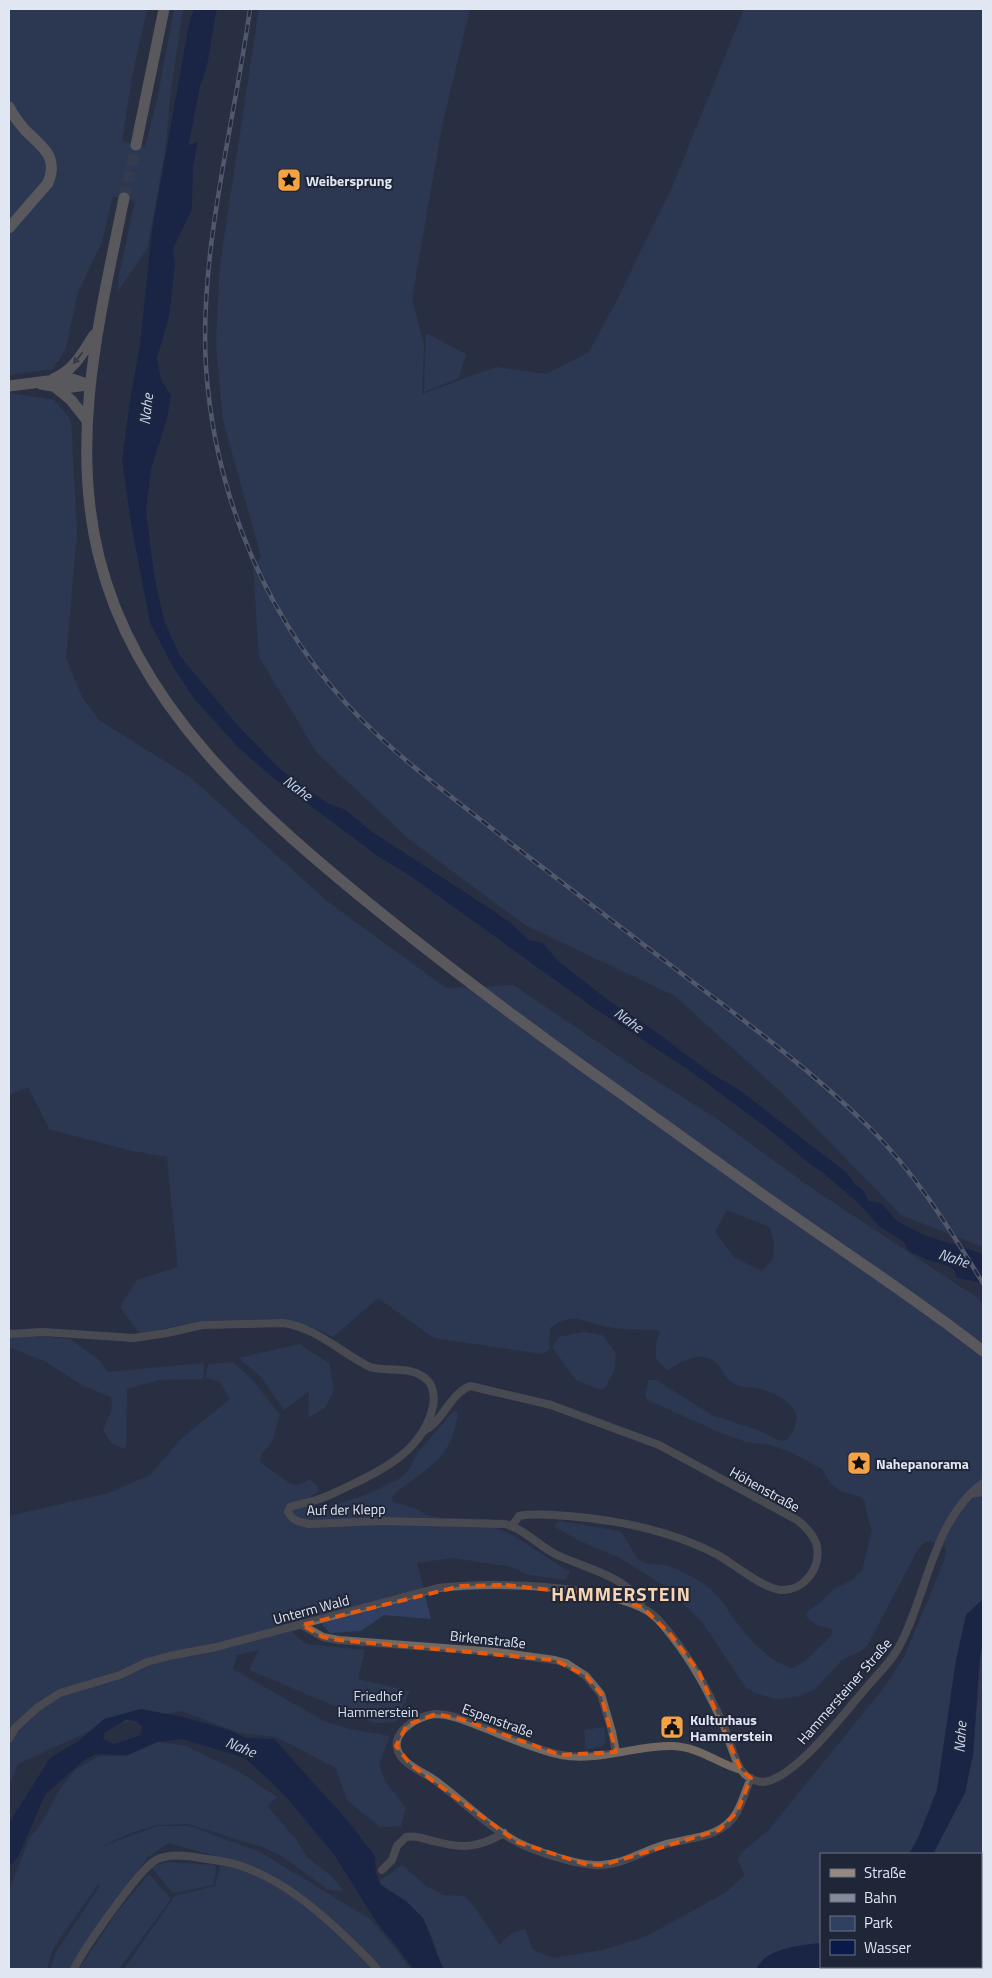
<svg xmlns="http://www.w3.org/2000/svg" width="992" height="1978" viewBox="0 0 992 1978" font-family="'Titillium Web',sans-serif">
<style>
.green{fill:#314062;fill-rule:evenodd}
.water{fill:#09194a;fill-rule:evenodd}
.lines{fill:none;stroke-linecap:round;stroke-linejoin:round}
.river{stroke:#09194a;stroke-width:15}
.secondary-tunnel{stroke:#444b5d;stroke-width:11;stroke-dasharray:11 5.5;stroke-linecap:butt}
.street{stroke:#726a62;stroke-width:8}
.secondary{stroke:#968a7d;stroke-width:11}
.rail-casing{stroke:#858b9b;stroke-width:4.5}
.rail{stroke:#1f2638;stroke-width:2.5;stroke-dasharray:8;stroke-linecap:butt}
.oneway{fill:#494950}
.marked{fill:none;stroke:#e8590c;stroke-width:4;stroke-dasharray:10 6;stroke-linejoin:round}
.labels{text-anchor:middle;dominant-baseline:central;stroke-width:4;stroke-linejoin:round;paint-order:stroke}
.poi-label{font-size:14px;font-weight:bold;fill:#e0e6f2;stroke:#1f2638;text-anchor:start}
.street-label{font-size:14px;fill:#e0e6f2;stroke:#1f2638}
.park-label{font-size:14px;fill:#d8dff1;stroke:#1f2638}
.water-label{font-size:15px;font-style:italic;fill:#c4d3f5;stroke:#1f2638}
.district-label{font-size:19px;font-weight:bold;letter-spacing:1px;fill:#f7d5b2;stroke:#1f2638}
</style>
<rect width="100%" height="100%" fill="#283043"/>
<path class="green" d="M9,9h138l-15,68 -10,64 23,6 13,-51 16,-87h9l-12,80 -6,63 -18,97 -29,42 1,-16 16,-74 -22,-5 -11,46 -24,50 -12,56 -13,21 -44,6z
M259,9h211l-28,117 -30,173 12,46 -2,49 74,-27 50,7 43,-22 26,-48 58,-119 71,-176h239v1238l-82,-32 -119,-122 -107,-97 -150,-71 -116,-86 -92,-86 -58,-96 -6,-92 8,-8 -38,-137 -7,-76 4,-80z
M426,333l40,21 -7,24 -35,14z
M9,393l45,7 17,20 6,112 -11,126 16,39 17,23 91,57 138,125 118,86 67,-3 126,85 78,49 90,66 172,114 4,7v293l-17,16 -10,45 -19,130 -19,48 -9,16h-88v89l-31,4 -32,18 -1,4h-314c-6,-16 -11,-36 -20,-50 -10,-14 -39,-27 -44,-38l23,-16 24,21 17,9 22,1 11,13 24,36c7,-9 13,-14 25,-16l8,21 20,8 50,-8 42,-13 80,-44 20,-18 -7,-14 4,-9 26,-21 118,-146 19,-30 39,-94 2,-10 -1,-4 -14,-6 -7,1 -7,9 -50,95 -6,5 -19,9 -27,29 -15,7 -23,3 -16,-4 -15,-7 -43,-65 -38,-37 -45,-28 -42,-18 -23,-13v-3l5,-3 59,10c10,7 11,23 22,30 9,5 17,2 26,5 18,6 40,17 52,32 7,7 11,17 18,25 13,17 34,40 55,45l12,-6 28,-27 1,-4 -3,-3c-10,-1 -17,-4 -24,-12l2,-5 13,-9 12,-12 19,-10 10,-9 10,-41 -4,-11 -3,-17 -4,-5 -20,-6 -10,-7 -9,-15 -31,-17 -21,-7 -24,-3 -27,-10 -69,-31 -4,-3v-7l2,-11h8l56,35 48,16 18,9 7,1c7,-5 9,-11 11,-19 5,-17 -20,-28 -32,-32 -10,-4 -22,-1 -31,-7 -7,-4 -9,-11 -14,-17 -14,-18 -38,-6 -51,5l-12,-13v-16l4,-9 -3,-3c-15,0 -33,0 -48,-3 -24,-4 -36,-17 -59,1l-1,22 -7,4 -108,-16 -56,-40 -45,39 -21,-10 -27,-8 -86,2 -59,13 -20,-27 17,-27 41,-13 -11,-110 -39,-7 -79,-21 -21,-42 -19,8zM727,1210l43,17 4,16 -1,16 -11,12 -27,-13 -20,-26z
M584,1332l18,3 14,18 -2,19 -10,17 -9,-1 -19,-8 -24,-33 7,-10z
M22,1335l48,4 29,21 9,12 96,-9 -1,16 -44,1 -32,9 -1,60 -14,-5 -9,-14 9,-21 -1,-12 -29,-12 -38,-24 -35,-14v-10z
M299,1344l30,19 5,27 -9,18 -17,10 1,-27 -25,19 -23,-33 -22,-19z
M233,1362l19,17 28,36 -8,27 -10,11 -2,9 31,22 6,1 13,-6 7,7 1,6 -18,11 11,6 7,1 48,-15 33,-16 10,-9 9,-18 35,-40h4l1,2c-2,10 -4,21 -9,30 -12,22 -38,36 -57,52l1,6 24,7 9,6 16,3 50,1 4,9c27,9 48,31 74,43l-4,9 -37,-5 -18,-8 -58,-9 -36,5 14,56 -47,-4 -23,16 -31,2 -9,-10 -29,9 14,12 59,6 -7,29 52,12 -14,31 -21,1 -126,-53 10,-20 -22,5 -4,14 91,52 25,8 41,7 -11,29 6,16 21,27 -5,18 -21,1 -33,-27 -11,-32 -60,-31 -36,-4 -59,-22 -85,17 -78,36 -9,20v-268l100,-23 41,-18 32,-37 48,-39 -11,-18 -13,-3 2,-14z
M983,1642v239l-2,4v-31h-48l40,-99 7,-97z
M604,1727l2,14 -3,5 -17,4 -2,-20z
M158,1742l28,4 54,26 37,25 -10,9 28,32 12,19 24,19 12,14 -8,1 -8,-2 -45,-33 -20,-9 -74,-23 -31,1 -27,8 -27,13 55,-20h31l71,26 110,67 25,29 15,21h-286l51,-73 40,-10 5,-17 -4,-13 -48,-13 -21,15 -78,111h-19l6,-17 44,-66 -2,-2 -45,65 -6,20h-38v-79l21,-53 10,-11 20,-37 15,-19 24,-14h28z
M167,1862l48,3 1,6 -3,14 -40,8 -22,-26z
M149,1874l22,25 -52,70h-40l37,-56z"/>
<path class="water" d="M194,9h23c-6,25 -6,51 -16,74l-13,3 -5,31v31l15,-7 -5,26 -1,42 -19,40 2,16 -6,52 -12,41 4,22 10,15 -4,24 -16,50 -5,41 8,65 10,45 16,36 60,72 41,42 46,33 19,7 25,21 115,75 25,17 18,17 14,3 14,17 51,40 40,26 64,48 26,15 109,84 8,12 7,4 7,12 12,2 16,18 27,14 59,19v29l-26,-5 -3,-8 -5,-4 -22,-6 -19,-10 -4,-8 -24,-15 -22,-24 -37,-32 -9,-5 -37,-32 -85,-63 -96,-63 -185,-133 -30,-18 -107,-80 -33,-29 -44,-48 -22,-33 -23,-44 -19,-100 -9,-63 8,-59 10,-57 12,-114 37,-206z
M983,1599v43l-3,16 -7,97 -8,38 -32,61h-24l9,-16 19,-48 19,-130 10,-45z
M141,1709l42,8 46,13 17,8 28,1 73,81 28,36 1,17 5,12 25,16 17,17 20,51h-30l-19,-26 -17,-20 -42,-67 -47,-57 -18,-18 -25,-23 -63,-19 -25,3 -30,13 -31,-1 -13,7 -38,34 -27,62 -9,10v-44l41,-65 30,-18 24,-21zM126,1720l10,1 6,5 -1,9 -27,9 -11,-5 2,-7z
M821,1943v24h13l-6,2h-71c7,-21 46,-24 64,-26z"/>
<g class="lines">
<path class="river" d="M179,155l17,-88"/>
<path class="secondary-tunnel" d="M124,198l12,-53"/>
<path class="street" d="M9,1334l34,-2 91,6 33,-5 35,-8 81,-2c33,4 58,30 87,44 16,5 37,-1 52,9 11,6 13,19 11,30 -9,42 -46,62 -82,79 -11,5 -23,12 -35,15 -8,3 -17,4 -26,7l-2,5c4,9 12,10 21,12l73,-3 123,3c19,5 33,21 50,30 26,13 77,23 87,53
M424,1431c19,-10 26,-37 46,-45l81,19 108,40 138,75c8,6 15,13 19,23 7,23 -11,48 -35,47 -19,-2 -46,-25 -63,-35 -46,-24 -99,-35 -150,-39 -16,-1 -33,-3 -49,0l-7,10
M970,1494l13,-2
M302,1625l21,12 16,3 157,12 59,8 11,3 20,13 15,18 11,38 4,20
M9,1739l6,-11 23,-21 22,-14 60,-18 27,-13 22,-6 47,-9 222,-59c54,-6 154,-4 204,20 12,5 21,17 29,27 23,29 38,58 53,91 5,13 10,34 18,45 4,6 14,11 21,11 31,-2 83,-71 103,-94 12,-14 27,-28 35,-45 27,-52 32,-123 82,-160
M741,1770c-24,-7 -42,-23 -68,-24 -37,-1 -75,16 -112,9 -29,-6 -60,-21 -87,-31 -13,-5 -26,-10 -39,-10 -20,2 -52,23 -32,45 9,10 23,14 33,22 27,20 51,45 81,61 17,9 57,22 77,23 25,2 46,-13 69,-20 26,-8 59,-6 74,-33 6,-11 9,-23 14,-34
M382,1870l10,-10 5,-14 9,-9c10,-2 18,2 27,4 29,8 45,7 71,-8
M981,1955l2,-9
M74,1969c9,-19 65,-100 82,-109 13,-7 30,-5 45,-2 12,2 25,3 37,7 44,14 81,46 113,77 9,9 18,17 26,27
M978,1969v-2"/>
<path class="secondary" d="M9,107c4,8 10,16 16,23 17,17 34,26 23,53l-39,45
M136,145l28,-136
M124,198c-24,119 -55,238 -25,359 37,150 157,254 272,348 69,56 141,110 213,162 71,50 141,102 212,151 63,44 127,86 187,133
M53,379c20,-8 30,-26 41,-44
M41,384l23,4 23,-3
M9,386l55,-7h8l17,6
M55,387l16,13 15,19"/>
<g class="rail-casing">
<path id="rail" d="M250,9c-16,116 -51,241 -44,358 9,132 63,260 156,353 44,44 94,80 142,118 62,48 124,95 186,142 62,46 124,93 180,148 46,46 79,100 113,155
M981,1905l2,-4
M943,1969l1,-2"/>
</g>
<use href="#rail" class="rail"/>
</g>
<defs><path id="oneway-solid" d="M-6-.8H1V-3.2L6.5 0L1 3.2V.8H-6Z" transform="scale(1.25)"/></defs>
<use class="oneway" href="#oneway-solid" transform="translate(78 358) rotate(130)"/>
<path d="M0 0H992V1978H0ZM506,1585l99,11 37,11 28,27 29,38 42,98 10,8 -14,34 -18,18 -116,35 -18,-1 -68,-22 -106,-77 -15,-19 11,-21 29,-11 25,5 99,36 56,-3 -15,-58 -15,-18 -31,-16 -216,-20 -16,-3 -21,-12 159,-39z" fill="#283043" fill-opacity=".55" fill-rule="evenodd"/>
<path class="marked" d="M506,1585l99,11 37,11 28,27 29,38 42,98 10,8 -14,34 -18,18 -116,35 -18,-1 -68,-22 -106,-77 -15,-19 11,-21 29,-11 25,5 99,36 56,-3 -15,-58 -15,-18 -31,-16 -216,-20 -16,-3 -21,-12 159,-39z"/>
<defs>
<g id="sight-square" transform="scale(1.25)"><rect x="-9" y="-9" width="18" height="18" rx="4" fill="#f4a344" stroke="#1f2638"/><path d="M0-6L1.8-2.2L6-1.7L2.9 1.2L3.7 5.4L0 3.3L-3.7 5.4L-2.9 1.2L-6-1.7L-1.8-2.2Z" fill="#111"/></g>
<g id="civic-square" transform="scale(1.25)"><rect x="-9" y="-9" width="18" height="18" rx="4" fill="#f4a344" stroke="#1f2638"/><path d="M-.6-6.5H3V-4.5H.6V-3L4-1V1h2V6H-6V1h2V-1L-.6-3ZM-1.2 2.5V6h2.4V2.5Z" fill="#111"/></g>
</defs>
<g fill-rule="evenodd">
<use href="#sight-square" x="289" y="180"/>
<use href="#sight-square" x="859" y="1463"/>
<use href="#civic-square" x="672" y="1727"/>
</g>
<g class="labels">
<g class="poi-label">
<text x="306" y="180">Weibersprung</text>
<text x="876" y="1463">Nahepanorama</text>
<text x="690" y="1719">Kulturhaus<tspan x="690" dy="16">Hammerstein</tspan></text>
</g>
<g class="street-label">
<text transform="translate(765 1489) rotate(29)">Höhenstraße</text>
<text transform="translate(346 1509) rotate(-1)">Auf der Klepp</text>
<text transform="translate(311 1609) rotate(-15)">Unterm Wald</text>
<text transform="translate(488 1639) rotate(6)">Birkenstraße</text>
<text transform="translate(844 1691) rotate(-49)">Hammersteiner Straße</text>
<text transform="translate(498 1720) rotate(20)">Espenstraße</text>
</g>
<g class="park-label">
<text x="378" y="1695">Friedhof<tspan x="378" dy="16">Hammerstein</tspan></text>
</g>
<g class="water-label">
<text transform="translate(146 409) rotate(-84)">Nahe</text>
<text transform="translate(298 788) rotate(36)">Nahe</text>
<text transform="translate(629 1020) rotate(36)">Nahe</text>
<text transform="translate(954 1258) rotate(18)">Nahe</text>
<text transform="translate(960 1737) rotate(-86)">Nahe</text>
<text transform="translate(241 1747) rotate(22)">Nahe</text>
</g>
<g class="district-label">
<text x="621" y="1593">HAMMERSTEIN</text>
</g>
</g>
<rect width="992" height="1978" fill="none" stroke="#e0e6f2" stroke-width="20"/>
<rect x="820" y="1853" width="162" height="115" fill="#1f2638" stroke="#6c7382"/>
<rect x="830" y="1869" width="25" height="8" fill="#968a7d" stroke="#6c7382"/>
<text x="864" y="1878" font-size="15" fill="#e0e6f2">Straße</text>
<rect x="830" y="1894" width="25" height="8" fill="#858b9b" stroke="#6c7382"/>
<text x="864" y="1903" font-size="15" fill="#e0e6f2">Bahn</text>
<rect x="830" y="1916" width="25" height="15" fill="#314062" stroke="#6c7382"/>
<text x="864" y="1928" font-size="15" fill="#e0e6f2">Park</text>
<rect x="830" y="1940" width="25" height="15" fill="#09194a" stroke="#6c7382"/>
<text x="864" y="1953" font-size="15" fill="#e0e6f2">Wasser</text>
</svg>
